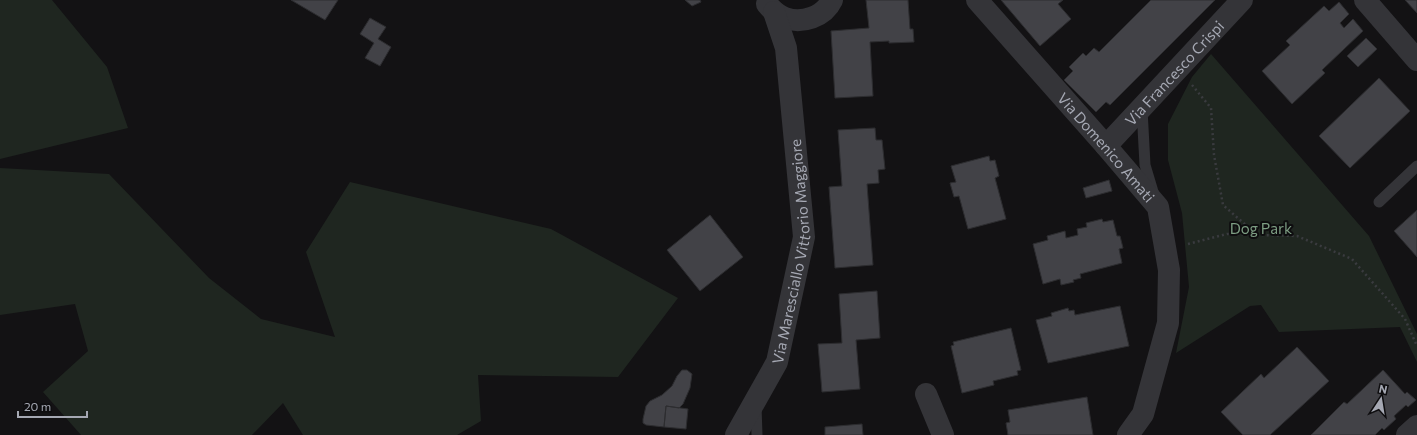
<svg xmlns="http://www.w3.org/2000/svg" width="1417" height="435" viewBox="0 0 1417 435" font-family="Commissioner,sans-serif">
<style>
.green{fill:#1f2620}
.building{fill:#424247;stroke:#2d2d30}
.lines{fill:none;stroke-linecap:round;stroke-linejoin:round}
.path{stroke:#3a3b3f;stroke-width:2.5;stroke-dasharray:2 3;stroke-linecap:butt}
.service{stroke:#343438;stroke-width:11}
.minor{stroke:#343438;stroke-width:22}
.tertiary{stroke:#343438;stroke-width:22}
.labels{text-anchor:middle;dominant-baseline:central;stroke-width:4;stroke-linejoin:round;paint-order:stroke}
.street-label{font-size:15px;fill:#a5a8b3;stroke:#0e0d0f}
.park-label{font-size:15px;fill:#7d9d83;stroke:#0e0d0f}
</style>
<rect width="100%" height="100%" fill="#131214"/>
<path class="green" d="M0,0h52l55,67 21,61 -128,31z
M1211,54l158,182 48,98v28l-17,-35 -121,5 -18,-27 -11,1 -74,47 13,-66 -7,-74 -14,-53v-36l24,-47z
M0,168l109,6 100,104 52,41 74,18 -29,-85 44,-70 201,47 127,69 -60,79 -140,-2 3,46 -24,14h-154l-20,-32 -31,32h-171l-38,-43 45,-41 -13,-47 -75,11z"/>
<path class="building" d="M291,0h47l-13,20z
M685,0h15l1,2 -9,4z
M866,0h42l2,29h3l1,13 -25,1v-2l-19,1 3,54 -38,2 -4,-67 38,-3z
M1001,0h62l-5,4 13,15 -31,27z
M1151,0h64l-105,105 -4,-3 -10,10 -32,-32 9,-9 -4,-4 14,-14 3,3 8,-8 5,4z
M1405,0h12v13z
M1339,2l10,12 -9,9 4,5 9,-9 10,12 -41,39 3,3 -33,31 -30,-33 28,-26 -4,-4 38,-35 5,5z
M370,18l16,9 -8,12 13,8 -11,19 -15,-8 9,-15 -14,-9z
M1366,38l11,11 -19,18 -11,-11z
M1379,78l31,33 -60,57 -31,-32z
M875,128l1,12h6l3,29 -7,1 1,13 -12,1 6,81 -38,3 -6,-81 13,-1 -4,-56z
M989,156l1,5 5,-1 4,16 -4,2 11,41 -38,10 -9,-33 -5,1 -4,-14 6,-1 -5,-16z
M1109,180l3,11 -26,7 -3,-10z
M1417,210v47l-23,-26z
M710,215l33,42 -43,34 -33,-41z
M1102,219l1,3 10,-2 4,16h3l3,12 -4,1 3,14 -42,11 1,4 -8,2 1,2 -13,3 -1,-6 -17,5 -10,-40 15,-4 -1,-4 18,-5 1,7 12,-3 -1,-6 10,-2 -1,-4z
M877,291l3,47 -24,2 4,49 -38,3 -4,-48 24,-1 -3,-49z
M1120,306l9,40 -81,17 -12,-43 16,-4 -1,-3 17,-5 1,3 5,-1 1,5z
M1011,328l10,42 -4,1 1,4 -25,6 1,4 -32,8 -11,-47 3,-1 -1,-3z
M1297,347l32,34 -59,54h-27l-22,-23 40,-38 3,4z
M682,370h5l5,4 -2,14 -7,16 -4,4 -13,-2 -2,21 -18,-2 -3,-2v-4l3,-13 4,-5 12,-6 10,-9 5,-10z
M1383,370l22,24 2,-2 9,8 -8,7 -2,-2 -12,11 2,3 -12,11 -2,-2 -7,7h-64l33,-33 3,2z
M1087,397l6,38h-85l-2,-12 4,-1 -2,-12z
M666,406l22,3 -2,20 -22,-2z
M862,424l1,11h-38v-8z"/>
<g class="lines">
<path class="path" d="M1192,85l19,23 3,47 9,50 34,30
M1188,244l39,-10 70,2 55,23 53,60 12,27"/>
<path class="service" d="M1142,109l3,56 9,30
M1379,202l38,-36
M756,407l1,28"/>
<g class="minor">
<path id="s1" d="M977,0l129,146 52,61 11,63 -1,53 -25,91 -15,21"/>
<path d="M1365,0l52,60"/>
<path d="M767,4c5,6 10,11 18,14 17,6 39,-1 47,-18"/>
<path id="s2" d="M1106,146l136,-146"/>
<path d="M926,394l17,41"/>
<path id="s3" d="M736,435l41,-73 27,-125 -18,-189 -12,-36"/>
</g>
<path class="tertiary" d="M1407,435l10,-9"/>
</g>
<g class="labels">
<g class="street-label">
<text stroke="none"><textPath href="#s2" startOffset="100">Via Francesco Crispi</textPath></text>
<text stroke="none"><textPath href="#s1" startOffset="196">Via Domenico Amati</textPath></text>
<text stroke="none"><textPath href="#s3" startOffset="196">Via Maresciallo Vittorio Maggiore</textPath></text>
</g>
<g class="park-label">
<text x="1261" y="228">Dog Park</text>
</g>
</g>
<g transform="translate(1381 399) rotate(12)" stroke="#0e0d0f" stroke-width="3" paint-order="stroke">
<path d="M0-3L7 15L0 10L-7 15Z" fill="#a5a8b3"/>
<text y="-6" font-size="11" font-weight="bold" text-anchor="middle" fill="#a5a8b3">N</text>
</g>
<path d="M18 411v6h69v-6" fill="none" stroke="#a5a8b3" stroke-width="2"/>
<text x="24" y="411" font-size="12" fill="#a5a8b3" stroke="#0e0d0f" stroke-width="3" paint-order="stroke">20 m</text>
</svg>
